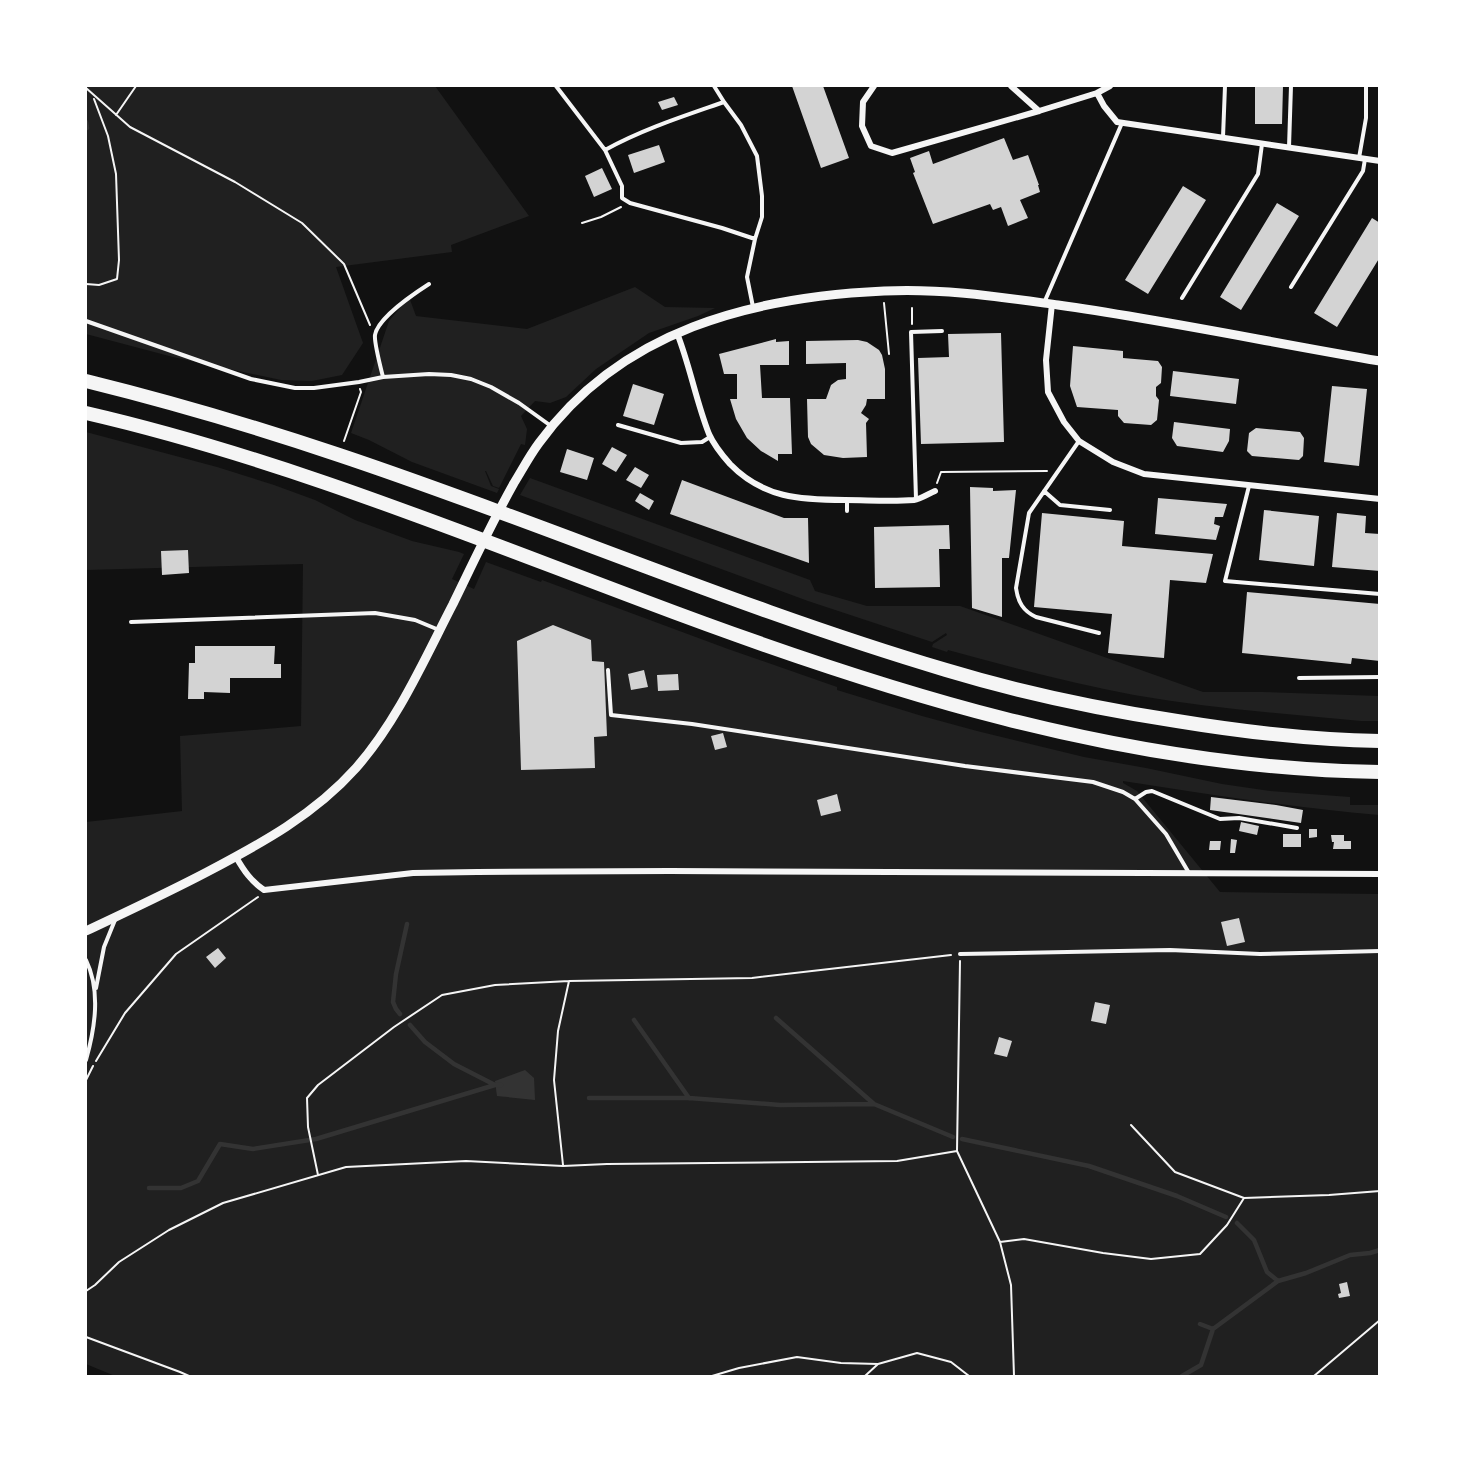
<svg xmlns="http://www.w3.org/2000/svg" width="1465" height="1462" viewBox="0 0 1465 1462" font-family="'Fira Sans Condensed',sans-serif">
<style>
.green{fill:#202020}
.water{fill:#333}
.lines{fill:none;stroke-linecap:round;stroke-linejoin:round}
.stream{stroke:#333;stroke-width:4.5}
.building{fill:#d3d3d3}
.path{stroke:#f5f5f5;stroke-width:2}
.service{stroke:#f5f5f5;stroke-width:4}
.minor{stroke:#f5f5f5;stroke-width:6}
.tertiary{stroke:#f5f5f5;stroke-width:9}
.motorway{stroke:#f5f5f5;stroke-width:14}
</style>
<rect width="100%" height="100%" fill="#111"/>
<path class="green" d="M86,86h349l94,130 -78,29 1,7 -116,15 27,76 -21,32 -30,6 -31,-1 -108,-23 -87,-23z
M635,287l30,20 50,1 -17,8 -49,17 -53,36 -30,28 -16,6 -15,-2 -14,15 6,13 -2,16 -4,-1 -22,44 -6,-2 -7,-15h-1l6,15 8,3 -2,4 -85,-31 -43,-22 -18,-7 38,-112 20,-24 7,19 111,13z
M86,432l131,35 57,18 41,15 40,20 57,21 47,11 5,2 -12,25 22,10 12,-27 55,20 1,-2 186,69 109,38v3l85,26 55,15 107,26 62,11 76,16 48,7 80,6v8h29v10c-85,-7 -171,-21 -256,-34v2l14,8 83,101 159,2v482h-1264l-29,-12v-542l96,-11 -2,-75 121,-10 2,-162 -217,6z
M530,478l280,102 5,11 52,15h93l243,86h59l117,4v25h-18c-76,-7 -152,-13 -227,-26 -63,-12 -124,-28 -186,-45l-1,2 -15,-5 1,-3 14,-9 -1,-2 -14,9 -124,-41 -288,-106z"/>
<path class="water" d="M525,1070l9,8 1,22 -38,-4 -2,-15z"/>
<g class="lines">
<path class="stream" d="M86,122l1,6
M400,1014l-4,-5 -3,-7 3,-28 11,-50
M776,1018l98,86
M634,1020l55,78
M410,1025l15,17 29,22 41,21
M589,1098h100l91,7 94,-1 79,33
M962,1139l127,27 88,30 49,21
M149,1188h32l17,-7 22,-37 33,5 63,-10 179,-54h6
M1237,1223l17,17 13,32 11,9
M1200,1324l13,5
M1182,1376l19,-11 12,-36 65,-48 28,-8 44,-18 20,-2 10,-3"/>
</g>
<path class="building" d="M792,86h31l26,72 -28,10z
M1255,86h28l-1,38h-27z
M674,97l4,8 -16,5 -4,-8z
M1004,138l9,22 15,-5 11,30h-1l2,7 -20,8 8,18 -20,8 -7,-19 -8,3 -3,-6 -57,20 -20,-51 2,-1 -5,-14 19,-7 4,13z
M659,145l6,17 -31,11 -6,-18z
M602,168l10,21 -18,8 -9,-21z
M1183,186l23,14 -58,94 -23,-14z
M1277,203l22,13 -58,94 -21,-13z
M1372,218l8,5v34l-43,70 -23,-14z
M1001,333l3,109 -83,2 -3,-86 31,-1 -1,-23z
M776,339v3l13,-1v24h-29l2,33h28l2,56h-14v7l-17,-10 -14,-13 -11,-19 -6,-20h7v-25h-13l-5,-20z
M858,340l9,2 12,8 3,5 3,14v30h-18l-1,6 -5,8 8,6 -3,4 1,34 -24,1 -19,-3 -13,-11 -3,-7 -1,-38h19l5,-14 7,-5 8,-1v-16l-40,1v-23z
M1073,346l50,5v7l35,3 4,6 -1,16 -5,4v9l3,4 -2,20 -6,5 -27,-2 -6,-7v-6l-41,-3 -7,-21z
M1173,371l66,8 -3,25 -66,-8z
M633,384l31,10 -10,31 -31,-9z
M1332,386l35,3 -8,77 -35,-4z
M1174,422l56,7 -1,12 -6,11 -46,-6 -5,-8z
M1256,428l44,4 4,6 -1,18 -4,4 -47,-4 -5,-5 2,-18z
M612,447l15,8 -11,17 -14,-8z
M567,449l27,9 -7,22 -27,-8z
M635,467l14,8 -8,13 -15,-8z
M682,480l102,38h24l1,45 -139,-49z
M970,487l23,1v3l23,-1 -7,68h-7v59l-30,-9z
M640,493l14,8 -5,9 -14,-9z
M1158,498l69,6 -4,13h-8l-1,7 6,2 -4,14 -61,-6z
M1264,510l55,6 -5,50 -55,-6z
M1042,513l82,8 -2,25 91,8 -7,29 -36,-3 -6,78 -56,-5 4,-39 -78,-7z
M1337,513l29,3 -1,17 15,1v37l-48,-4z
M949,525l1,24h-11l1,38 -65,1 -1,-61z
M188,550l1,23 -27,2 -1,-24z
M1247,592l133,12v57l-28,-3 -1,6 -109,-11z
M553,625l38,15 1,21 12,1 3,74 -13,1 1,31 -74,2 -4,-129z
M195,646h80l-1,18h7v14h-51v15l-26,-1v7h-16l1,-36h6z
M644,670l4,17 -17,3 -3,-16z
M678,674l1,16 -21,1 -1,-16z
M723,733l4,14 -12,3 -4,-14z
M837,794l4,17 -20,5 -4,-16z
M1211,797l65,8 27,5 -2,13 -91,-13z
M1241,822l18,4 -2,9 -18,-4z
M1309,829h8v8l-8,1z
M1283,834h18v13h-18z
M1331,835h13v6h7v8h-18l1,-7h-2z
M1231,839l6,1 -2,13h-5z
M1210,841h11l-1,9h-11z
M1239,918l6,24 -18,4 -6,-24z
M218,948l8,10 -11,10 -9,-11z
M1095,1002l15,3 -4,19 -15,-3z
M999,1037l13,4 -5,16 -13,-3z
M1347,1282l3,14 -11,2 -1,-4 3,-1 -2,-9z"/>
<g class="lines">
<path class="path" d="M86,88l44,39 105,55 67,41 42,41 26,61
M116,115l20,-29
M582,223l19,-6 20,-10
M86,284l13,1 18,-6 2,-19 -3,-86 -8,-38 -14,-37
M884,303l5,51
M912,324v-16
M344,441l17,-49 -1,-3
M937,483l4,-11 106,-1
M960,961l-3,190 43,91 11,43 3,91
M96,1061l29,-48 51,-59 82,-57
M86,1080l7,-14
M1131,1125l44,47 69,26 85,-3 51,-4
M563,1165l-9,-85 4,-49 11,-50
M318,1175l-10,-48 -1,-29 11,-13 76,-58 48,-32 53,-10 74,-4 183,-3 199,-23
M1000,1242l24,-3 79,14 48,6 49,-5 27,-29 17,-27
M86,1291l9,-6 24,-23 50,-32 54,-27 123,-36 120,-6 97,5 44,-2 290,-3 60,-10
M86,1337l94,35 9,4
M712,1376l27,-8 58,-11 44,6 37,1
M865,1376l13,-12 39,-11 34,9 18,14
M1314,1376l66,-56"/>
<path class="service" d="M556,86l49,64
M714,86l10,16
M1223,137l2,-51
M1289,147l2,-61
M1359,158l7,-40v-32
M1291,287l72,-116 2,-12
M1182,298l76,-124 4,-30
M1044,303l78,-180
M753,307l-6,-30 8,-38 7,-22v-21l-5,-40 -16,-31 -17,-23c-40,14 -81,27 -119,48l17,36v12l8,5 92,25 33,11
M86,321l165,58 44,9h19l45,-6 24,-5 46,-3 22,1 20,4 20,8 28,16 32,23
M383,377c-2,-8 -9,-35 -8,-42 3,-17 40,-42 54,-51
M618,425l63,18 21,-1 8,-5
M1079,441l-50,72 -13,75c2,14 7,23 20,29l63,16
M1249,486l-24,95 155,13
M1044,491l16,14 50,5
M916,499l-5,-167 31,-1
M847,511v-11
M131,622l244,-9 40,7 24,10
M608,670l3,45 81,9 273,42 128,16 30,10 12,7 31,35 23,39
M1299,678l81,-1
M1135,799l11,-7 6,-1 68,28 19,-1 58,10
M960,954l210,-4 90,4 120,-3
M86,960c15,31 9,68 0,100
M96,988l8,-41 11,-27"/>
<path class="minor" d="M874,86l-11,16 -1,24 9,20 21,7 147,-42 58,-18 13,-7
M1011,86l28,25
M1097,93l7,13 13,16 263,39
M1052,304l-6,56 2,32 16,30 15,19 34,21 31,12 236,25
M677,333c13,33 19,68 32,101 5,11 13,21 21,30 33,34 70,36 115,36 22,0 46,2 69,0 7,-1 14,-6 21,-9
M236,857c8,14 15,24 28,33l149,-17 64,-1 193,-1 710,3"/>
<path class="tertiary" d="M86,931c40,-19 81,-38 121,-59 55,-29 107,-57 149,-104 42,-48 68,-108 97,-164 20,-41 39,-82 61,-121 8,-13 16,-28 25,-40 82,-113 213,-146 345,-152 58,-3 116,6 174,14 107,15 215,38 322,56"/>
<path class="motorway" d="M86,381c85,21 170,46 253,74 204,68 401,154 607,215 76,23 153,39 231,51 67,11 135,19 203,20
M86,413c191,44 374,119 558,188 235,89 482,168 736,171"/>
</g>
<rect width="1465" height="1462" fill="none" stroke="#ffffff" stroke-width="174"/>
</svg>
